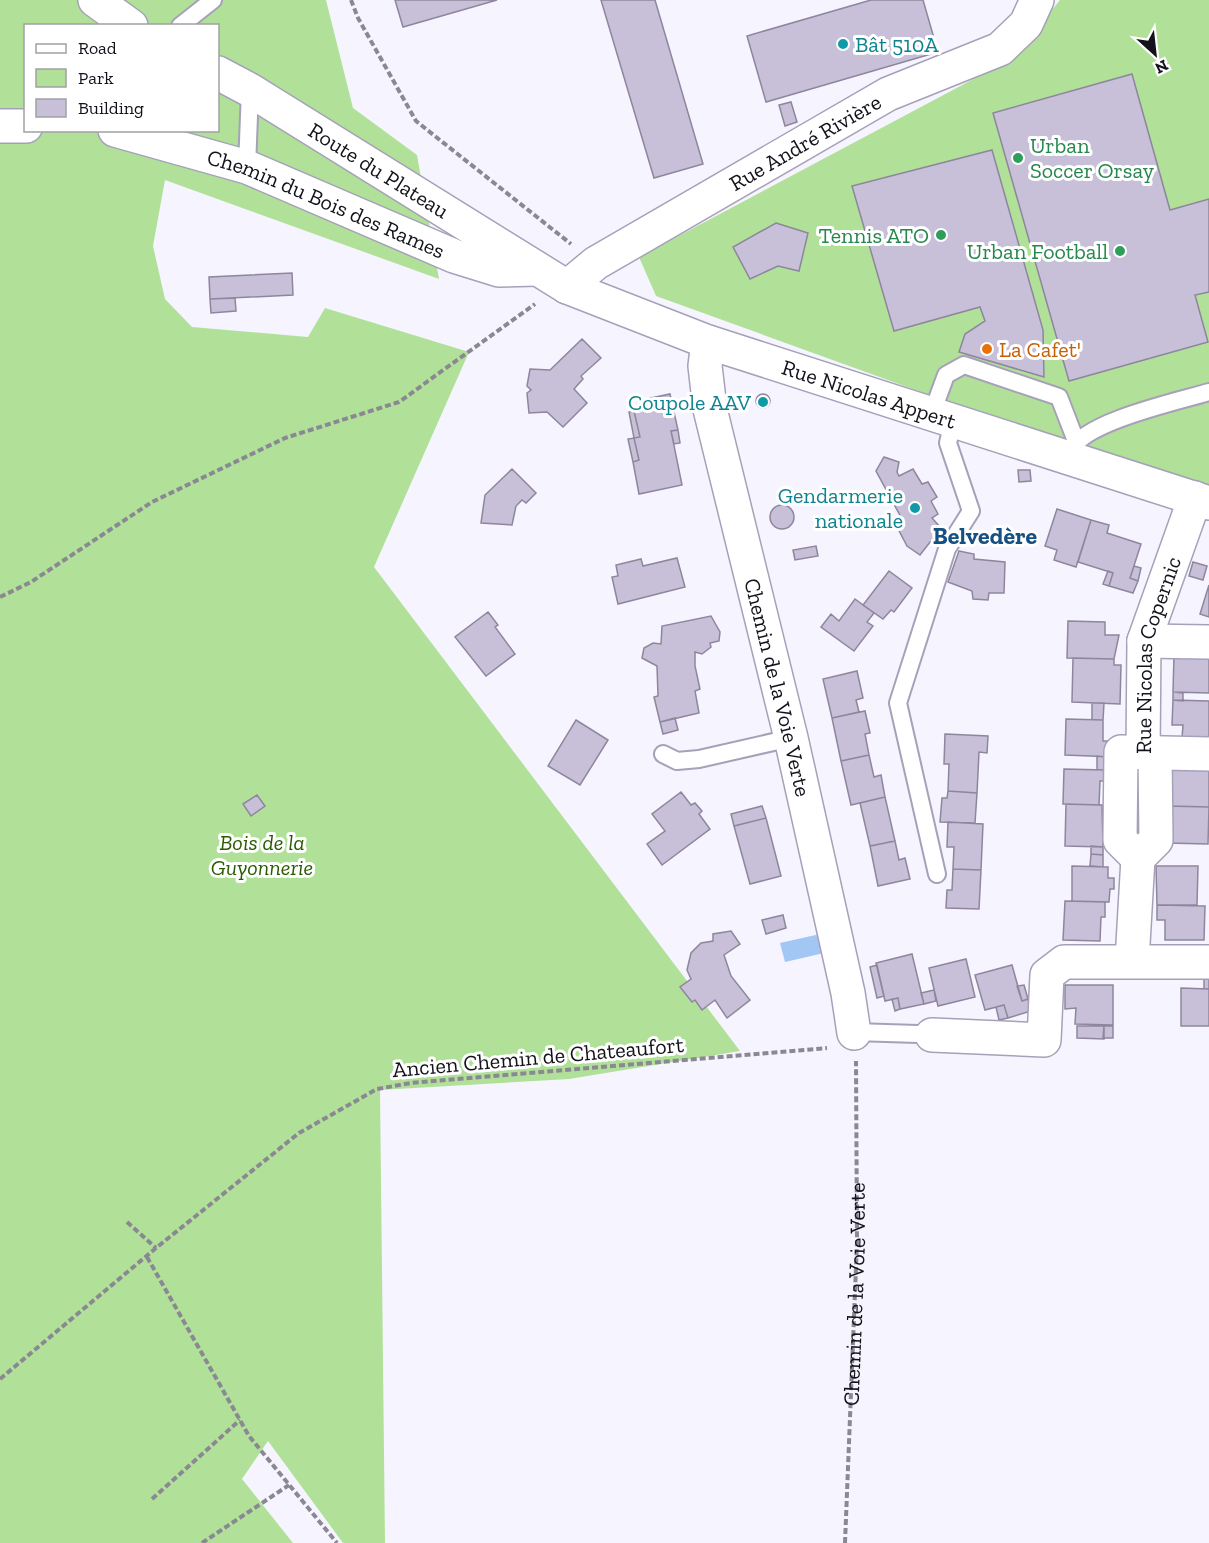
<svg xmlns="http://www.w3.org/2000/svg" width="1209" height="1543" viewBox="0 0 1209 1543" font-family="'Zilla Slab',serif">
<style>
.green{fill:#b1e199;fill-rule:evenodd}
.water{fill:#a3c7f5}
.building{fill:#c8c0d8;stroke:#8d869c;stroke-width:1.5}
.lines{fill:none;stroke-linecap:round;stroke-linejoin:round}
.lane-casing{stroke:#a6a1b9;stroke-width:20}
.street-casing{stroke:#a6a1b9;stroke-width:36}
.secondary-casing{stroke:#a6a1b9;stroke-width:36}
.path{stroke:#8a8892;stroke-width:4;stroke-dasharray:6 3;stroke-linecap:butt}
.lane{stroke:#fff;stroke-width:16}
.street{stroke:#fff;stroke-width:33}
.secondary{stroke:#fff;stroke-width:33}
.culture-dot{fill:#0f9aa8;stroke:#fff;stroke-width:2}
.leisure-dot{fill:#2e9e5b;stroke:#fff;stroke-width:2}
.food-dot{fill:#e8710a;stroke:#fff;stroke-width:2}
.labels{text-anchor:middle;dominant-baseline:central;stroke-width:6;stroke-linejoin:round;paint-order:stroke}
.culture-label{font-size:22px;fill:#0d838f;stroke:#fff;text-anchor:end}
.street-label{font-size:22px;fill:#13111a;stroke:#fff}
.leisure-label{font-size:22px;fill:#27864d;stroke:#fff;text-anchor:end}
.food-label{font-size:22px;fill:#c56008;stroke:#fff;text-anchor:start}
.park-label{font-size:22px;font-style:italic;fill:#2a5b00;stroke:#fff}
.neighbourhood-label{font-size:24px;font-weight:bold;fill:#165081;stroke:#fff}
</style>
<rect width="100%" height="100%" fill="#f6f4ff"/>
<path class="green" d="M0,0h326l27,108 64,47 22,124 -274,-99 -12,66 12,53 27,28 116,10 17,-29 144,44 -95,215 366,484 -171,28 -189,11 5,453h-42l-75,-102 -26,38 51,64h-293zM26,26h192v104h-192z
M1060,0h149v489l-288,-97 -265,-96 -17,-39 374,-199z"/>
<path class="water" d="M820,934l4,19 -39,9 -5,-19z"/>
<path class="building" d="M395,0h102l-94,27z
M601,0h54l48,164 -49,14z
M871,0h52l15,52 -172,50 -19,-66z
M1132,74l38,136 39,-11v93l-14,3 13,47 -139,39 -76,-268z
M791,102l6,20 -12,4 -6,-21z
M992,150l51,180 1,47 -85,-25 6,-18 20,-13 -5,-14 -86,24 -42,-145z
M776,223l32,10 -9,38 -21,-5 -28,13 -17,-32z
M292,273l1,22 -83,4 -1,-22z
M235,298l1,13 -25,2 -1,-14z
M582,339l19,19 -20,18 2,3 -9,10 13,14 -24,24 -16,-15 -18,1 -2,-20 4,-3 -4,-4 3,-17 20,1z
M756 401a7 7 0 1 1 14 0a7 7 0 1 1-14 0Z
M670,394l8,36 -7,1 11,54 -43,9 -6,-32 6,-2 -5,-22 6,-1 -6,-26 9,-1 -2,-10z
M634,411l6,26 -6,1 -5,-26z
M678,430l2,13 -6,1 -3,-13z
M634,438l5,22 -6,2 -5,-23z
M884,457l15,5 -2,10 2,4 14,-7 9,15 6,-2 9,15 -6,4 7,13 -6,4 9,10 -21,27 -13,-9 -12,-23 7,-4 -26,-48z
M512,469l24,24 -10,10 -4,-3 -6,6 -4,19 -31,-2 4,-28z
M1018,470h12l1,11 -12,1z
M770 517a12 12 0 1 1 24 0a12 12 0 1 1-24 0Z
M1057,509l34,11 -15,47 -22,-7 3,-10 -12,-4z
M1091,520l18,5 -2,8 34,11 -11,34 8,3 -5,12 -24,-7 4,-13 -35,-11z
M816,546l2,10 -23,4 -2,-10z
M959,551l15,3v5l31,3 -1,31h-15l-1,7 -15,-1 -1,-8 -24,-9z
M677,558l8,29 -67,17 -6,-27 6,-1 -2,-11 25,-6 2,7z
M1193,562l14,4 -4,14 -14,-4z
M1134,566l7,2 -3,13 -8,-3z
M889,571l23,17 -18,24 -3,-2 -8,9 -20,-14z
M1108,571l5,2 -4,13 -6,-2z
M1209,585v32l-9,-3z
M855,599l19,14 -7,9 6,4 -19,25 -33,-24 10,-13 8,7z
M488,612l10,13 -3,2 20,27 -29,22 -31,-39z
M711,616l9,16 -1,9 -9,2 1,4 -9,7 -7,-2v14l5,23 -5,2 4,22 -39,9 -6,-25 4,-1 -1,-30 -15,-8 2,-10 9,-5 8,1 1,-18z
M1068,621l37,1v13h14l-5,24 -47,-1z
M1174,655l35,1v37l-36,-1z
M1073,658l41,1v6h7l-1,39 -48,-2z
M857,671l6,27 -7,2 3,12 -27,6 -9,-39z
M1173,692l10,1v8l-10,-1z
M1173,700l36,1v38l-27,-1 1,-13h-11z
M1092,703h12l-1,17h-11z
M865,711l5,22 -5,1 4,21 -28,6 -9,-43z
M675,718l3,12 -15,4 -3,-12z
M1066,719l37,1v21h12v16l-50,-2z
M576,720l32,20 -28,45 -32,-19z
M945,734l43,2 -1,17 -8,-1 -2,41 -29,-2 1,-27h-5z
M869,755l5,22 7,-2 4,22 -34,8 -10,-44z
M1097,756l8,1v13h-8z
M1064,769l41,1v11h-5l-1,24 -36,-1z
M1167,769h42v38l-39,-1z
M948,791l29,2 -2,30 -35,-1 2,-24h5z
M681,792l10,13 4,-2 7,8 -3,3 11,15 -48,36 -15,-21 18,-13 -13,-17z
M257,795l8,11 -14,10 -8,-12z
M885,797l10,44 -25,5 -10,-43z
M1066,804l36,1 1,42 -38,-1z
M762,806l4,12 -32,8 -3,-12z
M1166,806l43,1 -1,37 -42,-1z
M766,818l15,58 -31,8 -16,-58z
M948,822l35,2 -2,46 -28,-1 1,-22h-7z
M895,841l4,19 6,-2 5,21 -32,7 -8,-40z
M1091,846l12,1v8l-12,-1z
M1091,854l12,1v12l-13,-1z
M1072,866l36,1v11h6v11h-4l-1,13 -37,-1z
M1156,866h42l-1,39h-40z
M953,869l28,1 -2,39 -33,-1 1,-18h5z
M1065,901l40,1v15h-4l-1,24 -37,-1z
M1157,905l48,1 -1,34h-39v-20h-8z
M783,915l3,13 -20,6 -4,-14z
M731,931l9,13 -16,11 7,21 19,24 -23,18 -12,-18 -13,10 -7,-10 -3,2 -12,-15 11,-8 -4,-9 4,-17 10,-10 12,-2v-7z
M912,954l12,50 -24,5 -2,-11 -13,3 -9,-38z
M966,959l9,38 -37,9 -9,-38z
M877,965l7,31 -7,2 -7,-31z
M1012,965l10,36 6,-2 3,12 -23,7 -4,-13 -19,5 -10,-35z
M1204,976h5v13h-5z
M1024,985l4,14 -6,2 -5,-15z
M1065,985h48v40l-38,-1 1,-16 -11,1z
M1181,988l28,1v37h-28z
M934,990l2,11 -12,3 -3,-11z
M898,998l2,11 -5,2 -3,-12z
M1004,1005l4,13 -9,2 -3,-13z
M1077,1026h27v13l-27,-1z
M1104,1026h9v12h-10z"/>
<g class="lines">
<g class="lane-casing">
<path id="lane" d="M180,26l33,-26
M247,167l3,-77
M932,413l14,-38 18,-10 95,32 17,44
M1072,450c11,-28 107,-49 137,-58
M663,754l14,7 22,-2 92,-21
M937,874l-39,-171 49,-154 24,-38 -23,-68 5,-23
M854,1032l64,2"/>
</g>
<g class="street-casing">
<g id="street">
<path d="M0,126h26"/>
<path id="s2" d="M115,130l132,37 207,89 45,14 38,-1"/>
<path id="s3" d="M567,287l29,-24 292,-169 112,-45 26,-25 11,-24"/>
<path id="s4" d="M708,342l-3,24 5,43 81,329 57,255 6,40"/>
<path d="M1144,641l65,1"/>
<path id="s5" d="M1143,753l1,-112 51,-143"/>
<path d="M1138,858l-18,-18 1,-88 88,2"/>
<path d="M1132,961l6,-103 18,-18 -1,-87"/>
<path d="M932,1035l112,5 3,-65 17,-13h145"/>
</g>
</g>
<g class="secondary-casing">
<g id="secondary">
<path d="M95,0l36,26"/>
<path id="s6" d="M218,73l32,17 317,197 141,55 501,161"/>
</g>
</g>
<g class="path">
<path d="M351,0l7,18 58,103 155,123"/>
<path d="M0,597l31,-15 121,-80 133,-64 114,-36 136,-98"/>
<path d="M127,1222l29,26"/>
<path d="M147,1257l102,179 88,107"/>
<path d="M0,1379l156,-131 143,-115 78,-44 34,-6 416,-35"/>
<path d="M152,1499l88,-79"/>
<path d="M202,1543l87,-58"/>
<path id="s1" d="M845,1543l12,-301 -1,-181"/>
</g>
<use href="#lane" class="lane"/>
<use href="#street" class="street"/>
<use href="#secondary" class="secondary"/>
</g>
<g class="culture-dot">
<circle cx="843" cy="44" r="6"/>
<circle cx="763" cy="402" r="6"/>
<circle cx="915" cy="508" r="6"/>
</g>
<g class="leisure-dot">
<circle cx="1018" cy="158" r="6"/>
<circle cx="941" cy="235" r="6"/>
<circle cx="1120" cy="251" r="6"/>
</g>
<circle class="food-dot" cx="987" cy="349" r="6"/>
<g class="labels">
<g class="culture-label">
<text x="855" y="44" text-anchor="start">Bât 510A</text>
<text x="751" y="402">Coupole AAV</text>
<text x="903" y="495">Gendarmerie<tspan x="903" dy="25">nationale</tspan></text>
</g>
<g class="street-label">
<text stroke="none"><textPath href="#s3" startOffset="279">Rue André Rivière</textPath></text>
<text stroke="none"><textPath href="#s6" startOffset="188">Route du Plateau</textPath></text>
<text stroke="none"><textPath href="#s2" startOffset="224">Chemin du Bois des Rames</textPath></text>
<text stroke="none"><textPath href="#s6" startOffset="730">Rue Nicolas Appert</textPath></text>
<text stroke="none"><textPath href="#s5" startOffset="100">Rue Nicolas Copernic</textPath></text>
<text stroke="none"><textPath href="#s4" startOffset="354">Chemin de la Voie Verte</textPath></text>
<text transform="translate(538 1057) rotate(-5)">Ancien Chemin de Chateaufort</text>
<text stroke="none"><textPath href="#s1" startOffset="249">Chemin de la Voie Verte</textPath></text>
</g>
<g class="leisure-label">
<text x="1030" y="145" text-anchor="start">Urban<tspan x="1030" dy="25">Soccer Orsay</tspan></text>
<text x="929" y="235">Tennis ATO</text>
<text x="1108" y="251">Urban Football</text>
</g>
<g class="food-label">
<text x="999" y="349">La Cafet'</text>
</g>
<g class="park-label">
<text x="262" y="842">Bois de la<tspan x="262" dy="25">Guyonnerie</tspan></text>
</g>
<g class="neighbourhood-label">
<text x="985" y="535">Belvedère</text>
</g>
</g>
<rect x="24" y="24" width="195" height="108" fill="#ffffff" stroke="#a1a0a3" stroke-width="1.5"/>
<rect x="36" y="44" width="30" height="9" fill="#ffffff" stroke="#a1a0a3" stroke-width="1.5"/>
<text x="78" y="54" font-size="18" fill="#13111a">Road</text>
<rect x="36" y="69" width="30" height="18" fill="#b1e199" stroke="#a1a0a3" stroke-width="1.5"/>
<text x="78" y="84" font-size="18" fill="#13111a">Park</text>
<rect x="36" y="99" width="30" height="18" fill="#c8c0d8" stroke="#a1a0a3" stroke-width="1.5"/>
<text x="78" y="114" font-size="18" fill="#13111a">Building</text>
<g transform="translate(1155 54) rotate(153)" stroke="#ffffff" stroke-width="4.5" paint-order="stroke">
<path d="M0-4.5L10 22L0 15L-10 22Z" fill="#13111a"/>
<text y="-9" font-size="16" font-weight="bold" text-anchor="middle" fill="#13111a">N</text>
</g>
</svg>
